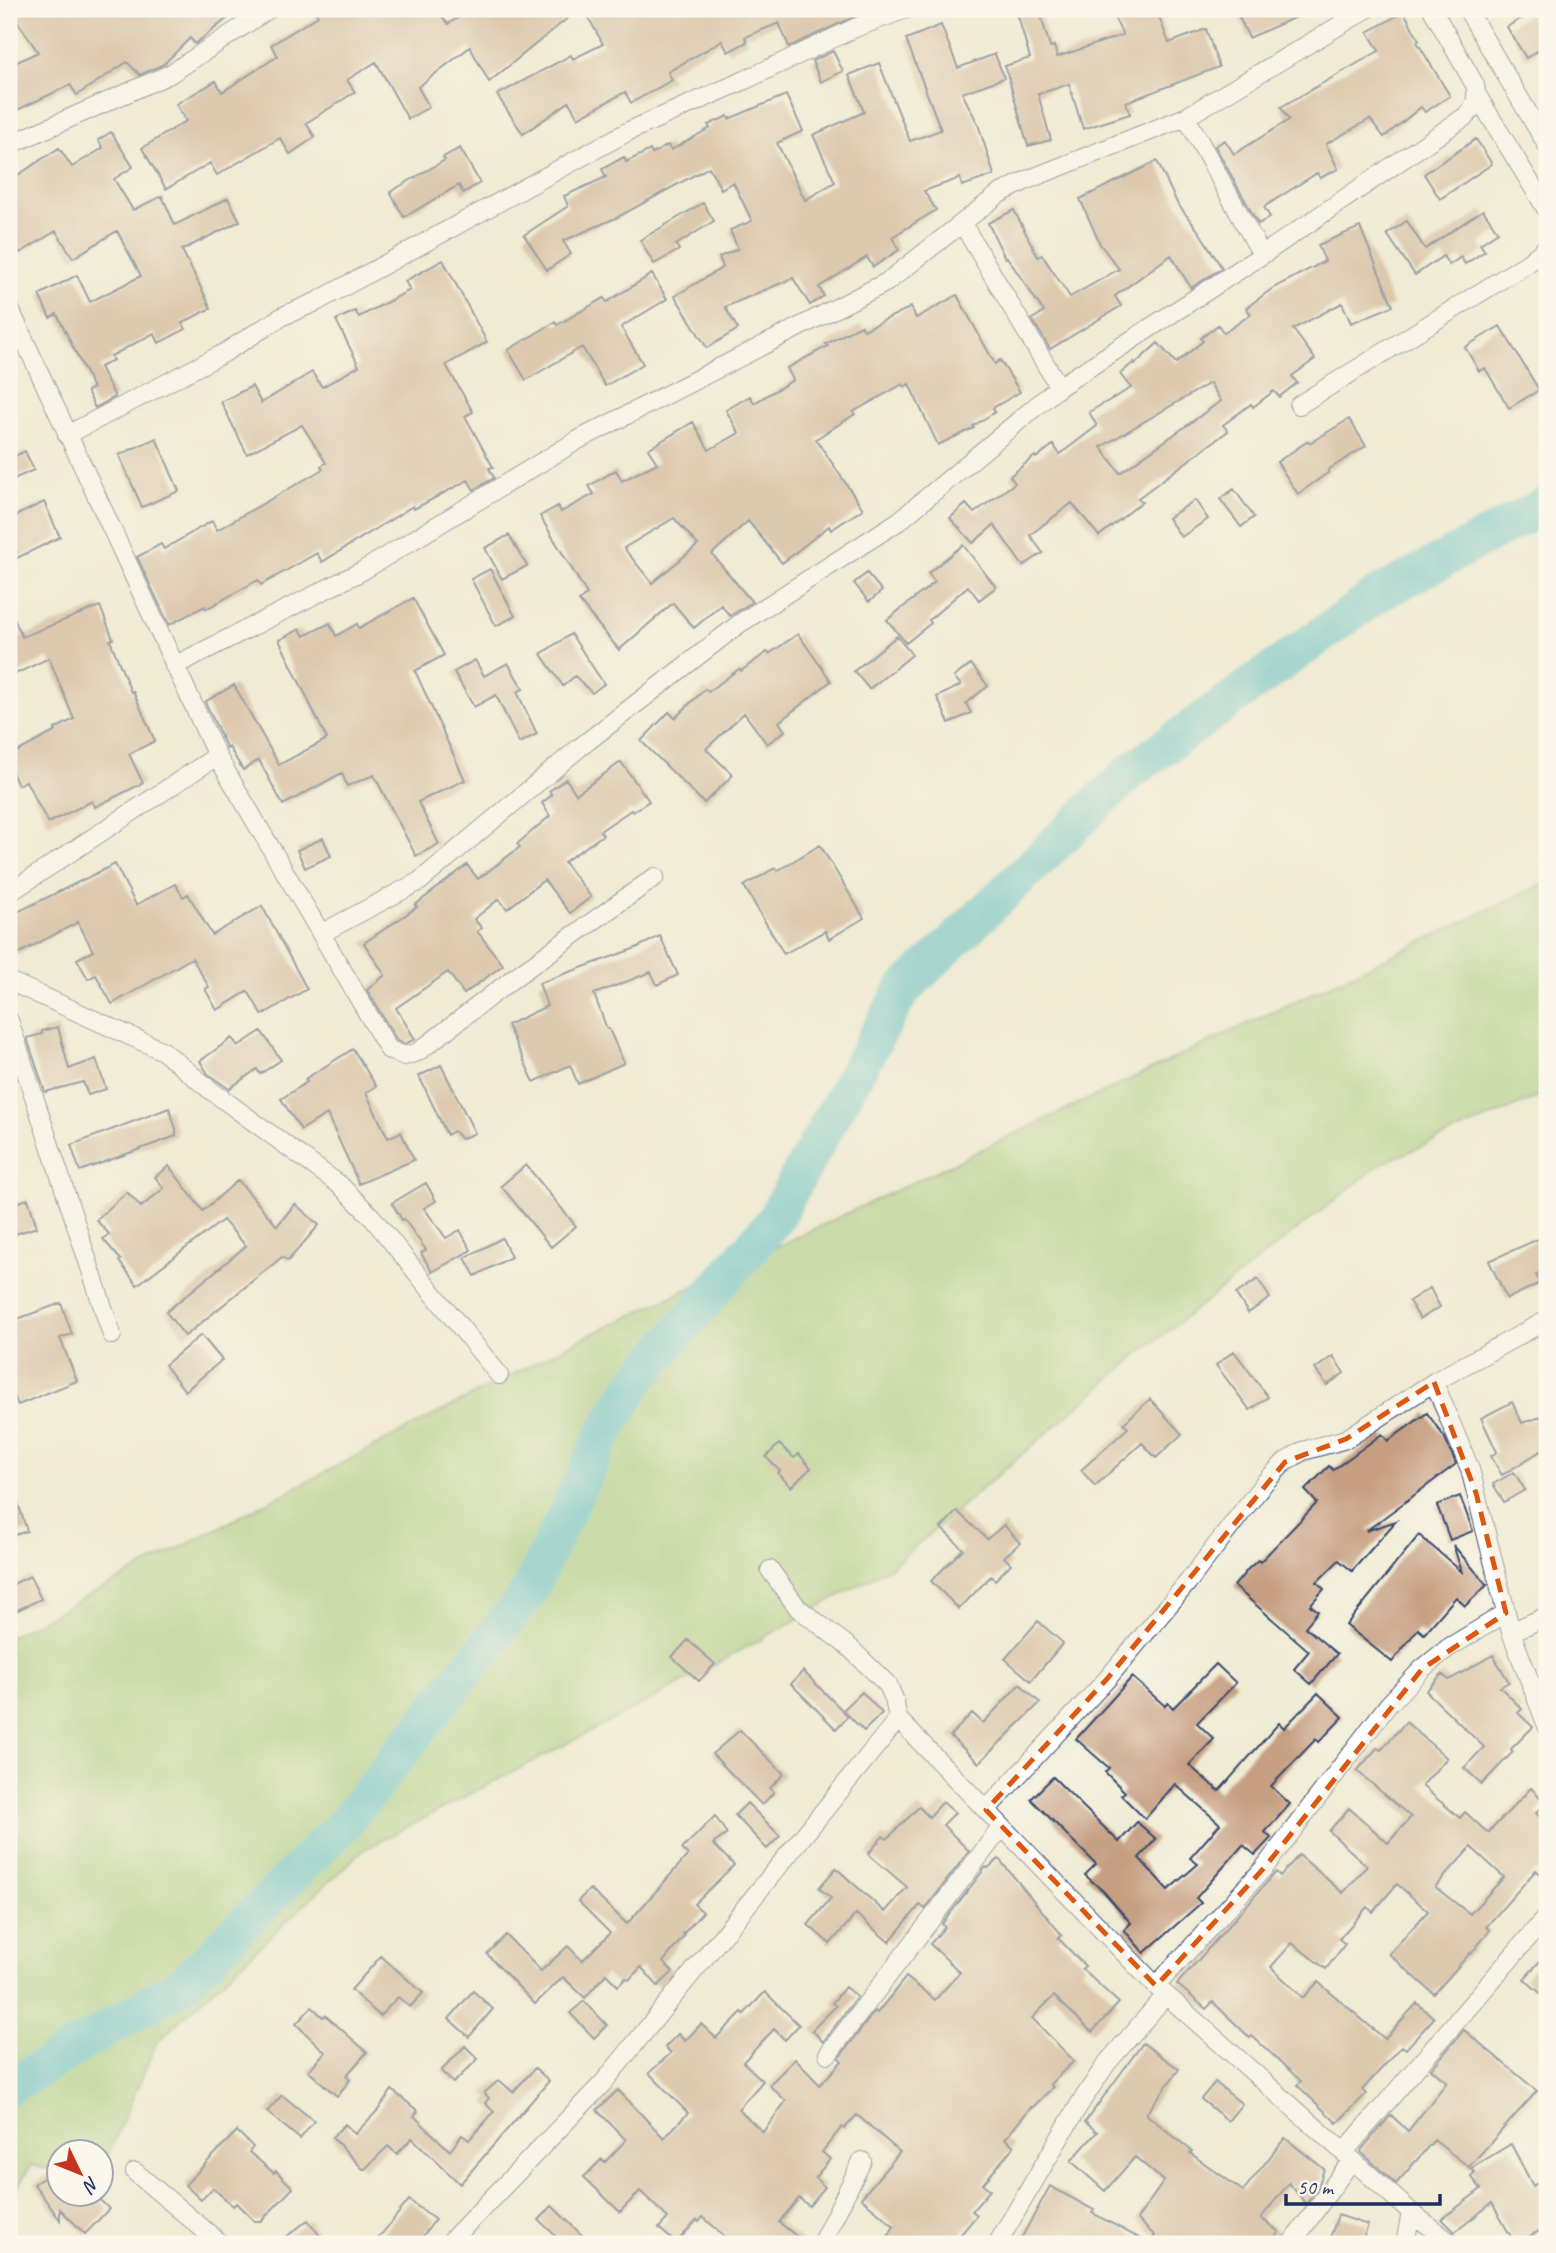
<svg xmlns="http://www.w3.org/2000/svg" width="1556" height="2253" viewBox="0 0 1556 2253" font-family="Caveat,sans-serif">
<style>
.green{fill:#9cc875;stroke:#5c7c6a;stroke-width:2}
.lines{fill:none;stroke-linecap:round;stroke-linejoin:round}
.river{stroke:#51bdcb;stroke-width:37}
.building{fill:#c69f82;fill-rule:evenodd}
.minor-casing{stroke:#3b4b70;stroke-width:20}
.minor{stroke:#fff;stroke-width:18}
.marked{fill:none;stroke:#de5710;stroke-width:5;stroke-dasharray:14 9;stroke-linejoin:round}
</style>
<rect width="100%" height="100%" fill="#fbf7ec"/>
<filter id="ink" filterUnits="userSpaceOnUse"><feTurbulence type="fractalNoise" baseFrequency=".0143" numOctaves="2"/><feDisplacementMap in="SourceGraphic" scale="14" xChannelSelector="R" yChannelSelector="G"/><feConvolveMatrix kernelMatrix="1 2 1 2 8 2 1 2 1" color-interpolation-filters="sRGB"/></filter>
<filter id="wash" filterUnits="userSpaceOnUse"><feTurbulence type="fractalNoise" baseFrequency=".00686" numOctaves="4" result="noise"/><feDisplacementMap in="SourceGraphic" scale="28" xChannelSelector="R" yChannelSelector="G"/><feGaussianBlur stdDeviation="1.57" result="paint"/><feColorMatrix in="noise" values="0 0 0 0 0 0 0 0 0 0 0 0 0 0 0 0 0 1.4 0 .05"/><feComposite in="paint" operator="in"/></filter>
<g filter="url(#wash)">
<rect width="100%" height="100%" fill="#f0ebd4"/>
<path class="green" d="M1547,882v211l-165,70 -241,189 -250,215 -227,126 -301,157 -206,192 -55,126v-16h-42l-1,20 -28,-7 -22,37v-565l562,-293z"/>
<g class="lines">
<path class="river" d="M9,2087l175,-104 160,-159 184,-231 75,-157 31,-52 139,-162 129,-231 229,-220 246,-176 170,-91"/>
</g>
<g id="blocks">
<path class="building" d="M9,9h230l-44,35 -5,-6 -26,26 -24,11 -13,-13 -50,33 -7,-10 -61,29v-48l29,-14z
M313,9h122l13,15 24,-15h107l-90,73 -19,-35 -52,40 11,20 -21,12 -32,-57 -29,18 8,12 -49,31 9,14 -25,17 -10,-16 -63,37 -7,-12 -44,26 -24,-41 44,-27 -10,-17 40,-23 6,11 56,-36 -7,-11 47,-29z
M598,9h260l2,5 -71,33 -10,-24 -34,14 2,5 -19,10 -6,-11 -54,31 4,8 -41,23 -6,-11 -47,26 -9,-16 -46,32 -26,-39 74,-40 2,4 30,-15 -16,-29z
M1016,9h23l11,38 4,-1 3,11 66,-22 -13,-26h46l13,34 37,-14 13,38 -93,35 4,12 -47,15 -14,-45 -31,10 13,46 -23,6 -23,-80 25,-8z
M1257,9h57l-65,29 -10,-21z
M1537,9h10v36l-21,13 -19,-31z
M1404,12l15,28 -2,2 33,54 -25,16 -4,-5 -37,30 -14,-18 -44,25 12,25 -18,9 -3,-5 -53,34 6,10 -12,7 -43,-78 10,-6 9,14 55,-34 -8,-13 98,-56 -11,-19z
M941,25l17,43 37,-14 9,24 -42,15 16,31 16,51 -32,11 -2,-8 -36,13 12,19 -44,27 7,13 -26,17 -6,-10 -48,30 5,9 -14,9 -17,-27 -68,29 13,22 -31,19 -32,-52 48,-29 -4,-10 19,-8 -8,-19 22,-9 -19,-39 -12,7 -12,-22 -91,50 -55,24 8,13 -24,16 -23,-35 44,-29 -4,-10 42,-19 -4,-8 22,-12 2,5 24,-12 2,4 16,-9 3,5 39,-22 -2,-3 20,-9 1,3 57,-24 17,36 -26,12 28,57 30,-18 -22,-47 51,-23 -15,-37 30,-12 31,78 31,-11 -35,-91z
M833,51l10,20 -22,11 -9,-21z
M111,132l22,35 -19,12 19,31 29,-14 13,29 53,-27 12,23 -58,29 29,58 -29,15 4,6 -27,14 -5,-10 -43,23 2,4 -13,7 15,30 -20,11 -8,-17 6,-3 -36,-74 -7,4 -11,-23 38,-20 13,27 51,-26 -24,-45 -44,27 -17,-27 -36,22 -11,-18v-54l50,-33 13,19 31,-19 -5,-8z
M1476,139l16,25 -52,35 -16,-25z
M460,148l20,35 -17,10 -4,-8 -55,32 -14,-25 55,-32 -2,-3z
M1157,161l20,42 23,30 22,35 -31,20 -20,-33 -56,41 6,10 -71,43 -18,-30 12,-7 -37,-55 -2,1 -17,-35 26,-13 24,47 4,-2 28,42 49,-28 -19,-25 -20,-45z
M703,203l11,18 -38,24 3,5 -25,14 -14,-24z
M1483,210l15,22 -18,12 5,7 -20,13 -4,-7 -12,8 -6,-9 -28,19 -28,-41 20,-13 18,28z
M1360,227l33,79 -42,17 -9,-20 -49,26 22,30 -23,17 5,7 -18,14 -5,-6 -21,16 -2,-3 -28,21 5,6 -90,67 4,4 -43,34 -27,-33 -42,32 13,18 -20,13 -29,-41 -21,18 -23,-25 16,-14 8,9 41,-30 -5,-7 25,-20 1,2 17,-13 7,9 37,-28 -8,-14 42,-24 -11,-14 14,-12 1,2 23,-21 18,20 27,-22 -2,-3 17,-13 6,8 27,-19 -5,-6 27,-20 52,-27 -7,-16zM1210,383l11,18 -101,72 -19,-26z
M443,260l44,82 -41,23 27,47 -8,4 28,51 -4,1 5,10 -20,12 -6,-10 -54,29 -1,-3 -91,56 -5,-9 -56,32 -3,-5 -52,29 -1,-3 -36,19 -32,-68 24,-13 3,5 48,-28 5,9 106,-61 -2,-3 5,-3 -24,-38 -55,29 -26,-52 31,-16 9,17 51,-31 10,15 37,-21 -23,-46 19,-9 4,6 51,-27 -5,-9z
M652,274l15,25 -46,28 22,37 -38,22 -23,-39 -56,33 -18,-30 47,-28 2,3 47,-27 3,4z
M957,295l38,69 5,-4 20,32 -27,16 2,4 -22,14 1,2 -36,17 -29,-61 -5,3 -1,-3 -50,28 2,2 -39,25 47,70 -32,21 -2,-4 -47,37 -34,-42 -36,33 40,48 -22,14 -9,-11 -27,23 -21,-25 -54,47 -40,-49 8,-7 -47,-78 18,-10 3,6 33,-18 -5,-8 27,-16 6,11 35,-18 -9,-14 45,-27 16,28 30,-17 -13,-23 24,-14 4,7 39,-23 -6,-12 41,-22 -2,-2 35,-19 3,5 47,-23 5,11zM674,518l24,27 -46,38 -28,-35z
M1500,326l39,64 -30,18 -24,-40 -6,3 -14,-24z
M1349,419l17,27 -38,24 1,2 -31,22 -21,-32 31,-21 2,2z
M156,438l23,53 -37,16 -23,-52z
M25,451l9,19 -25,11v-22z
M1234,489l20,28 -13,10 -21,-28z
M1195,500l13,19 -27,18 -13,-19z
M44,502l16,35 -51,25v-43z
M509,535l18,31 -25,13 -17,-31z
M963,545l33,42 -17,13 -11,-14 -39,34 2,3 -25,20 -19,-23 48,-38 -7,-9z
M490,569l25,47 -19,10 -25,-47z
M867,573l15,18 -13,11 -15,-19z
M413,598l31,57 -29,16 50,109 -47,22 21,42 -23,12 -42,-81 -27,11 -5,-13 -59,32 -24,-45 -16,10 -14,-23 -2,2 -22,-47 29,-17 45,80 48,-26 -48,-99 21,-11 4,7 26,-13 6,13 21,-12 2,4z
M100,606l13,33 -3,1 21,52 2,-1 22,50 -26,13 14,29 -48,24 -3,-6 -44,22 -22,-42 -8,4 -9,-18v-11l47,-25 -1,-2 19,-10 -25,-61 -40,19v-70l13,30z
M571,634l33,50 -12,9 -17,-17 -12,10 -22,-32z
M798,634l33,47 -52,41 6,9 -18,13 -23,-31 -38,36 27,26 -29,28 -63,-62 28,-29 6,6 30,-29 3,3 31,-23 2,2 26,-19 2,2z
M897,636l15,19 -43,34 -15,-18z
M475,660l9,16 24,-13 15,26 -6,3 20,42 -18,9 -23,-48 -22,12 -20,-35z
M971,664l17,22 -22,17 5,10 -22,10 -12,-26 24,-12 -7,-8z
M621,762l28,39 -16,11 -2,-2 -31,21 3,4 -39,27 27,35 -21,16 -26,-33 -37,29 -8,-10 -25,20 8,9 -5,3 26,34 -39,29 -16,-22 -52,36 19,31 -10,5 -8,-3 -30,-51 18,-15 -21,-32 53,-36 -2,-2 52,-40 11,14 42,-32 -3,-3 33,-28 -8,-13 10,-8 -3,-4 17,-12 10,15z
M323,838l8,18 -26,12 -8,-18z
M820,845l44,73 -35,21 -4,-8 -41,23 -40,-68 31,-18 2,3z
M115,864l21,41 39,-21 8,13 5,-3 24,41 50,-29 45,83 -45,26 -14,-24 -31,19 -12,-21 4,-2 -17,-29 -80,46 -16,-29 -8,4 -11,-20 16,-8 -15,-29 -64,34 -5,-10v-30z
M660,936l18,39 -21,10 -6,-13 -57,22 13,35h2l15,34 -46,21 -8,-19 -36,17 -27,-57 40,-19 -8,-23 97,-35z
M58,1027l11,42 27,-10 10,30 -18,6 -5,-13 -38,10 -18,-54 15,-4v-3z
M261,1031l20,29 -21,14 -3,-5 -28,20 -21,-15 -8,-13 32,-23 6,8z
M353,1049l23,37 -10,7 22,45 13,-6 13,28 -55,24 -32,-70 -26,16 -20,-31 26,-17 -2,-3z
M441,1065l34,68 -14,6 -7,-8 -7,4 -28,-59z
M169,1108l7,21v7l-96,35 -9,-26z
M526,1165l50,61 -25,21 -50,-61z
M169,1166l34,45 35,-31 39,46 18,-22 24,21 -31,36 -6,-4 -97,79 -19,-24 80,-66 -23,-26 -86,65 -18,-24 2,-1 -18,-21 6,-5 -13,-14 31,-28 14,15 23,-19 -9,-11z
M426,1183l10,18 -12,7 22,30 14,-8 11,20 -39,22 -11,-19 5,-3 -22,-31 -2,1 -10,-17z
M28,1199l9,28 -28,9v-31z
M1547,1235v34l-11,6 4,8 -33,16 -18,-38z
M502,1238l9,19 -36,19 -10,-18z
M1258,1279l12,19 -22,15 -12,-19z
M1430,1288l10,19 -20,12 -11,-18z
M61,1303l11,31 -12,4 17,43 -59,24 -9,-21v-62z
M201,1335l21,25 -37,31 -20,-26z
M1234,1351l34,46 -18,13 -34,-45z
M1333,1356l11,17 -17,12 -12,-16z
M1150,1399l32,35 -26,24 -14,-15 -47,43 -14,-16 47,-42 -4,-5z
M1512,1402l10,21 25,-8v32l-45,28 -11,-19 6,-4 -16,-34z
M1427,1413l18,25 11,26 -90,67 30,-10 -44,50 -13,-11 -22,22 7,7 -14,16 8,6 -13,16 32,27 -26,30 -17,-15 15,-18 -75,-65 15,-18 9,-8 2,2 57,-59 -12,-13 24,-24 4,4 49,-36 6,7z
M779,1444l15,14 5,-4 12,14 -20,19 -13,-14 2,-2 -14,-14z
M1514,1472l11,18 -21,12 -11,-18z
M9,1484h3l15,47 -18,6z
M1460,1496l13,35 -23,9 -13,-35z
M957,1511l30,28 17,-14 16,18 -16,14 7,7 -16,16 -4,-4 -32,33 -28,-28 32,-32 -22,-21z
M1419,1535l43,37 -9,-27 34,40 -22,21 -9,-9 -32,37 -6,-5 -26,33 -46,-37z
M30,1576l11,23 -32,15v-28z
M1038,1621l25,22 -32,38 -26,-22z
M688,1640l27,24 -16,17 -27,-24z
M1493,1655l16,27 -9,5 22,22 -4,4 15,14 -22,22 2,3 -31,32 -18,-16 20,-21 -58,-56 16,-17 7,6z
M1216,1664l20,19 -39,40 17,16 -25,26 30,26 60,-68 5,5 34,-35 25,24 -24,25 -3,-3 -45,47 19,18 -25,28 6,6 -16,17 -12,-10 -47,53 5,5 -57,50 -20,-23 7,-7 -27,-31 -19,-17 11,-11 -65,-65 22,-22 66,65 18,-20 19,17 -17,19 29,32 30,-26 -8,-6 30,-34 -45,-40 -30,35 -24,-24 4,-3 -20,-20 4,-4 -33,-29 56,-62 33,29 3,-3 5,5z
M803,1671l45,45 -12,13 -45,-45z
M1020,1684l20,19 -61,60 -29,-27 22,-23 11,10z
M862,1692l20,21 -18,18 -21,-21z
M1406,1722l41,36 -25,28 38,32 5,-6 23,21 43,-45 15,15 -10,10 11,12v55l-11,-10 -50,57 4,3 -19,24 -1,-1 -36,41 -45,-40 39,-43 -31,-27 -24,28 -6,-5 -28,32 6,5 -19,25 -34,-26 -21,24 32,31 15,-16 67,57 32,-36 17,15 -28,31 -4,-3 -40,44 4,4 -29,29 -40,-38 4,-4 -49,-45 -2,2 -37,-36 -7,7 -29,-25 99,-112 4,4 19,-21 44,38 24,-27 -38,-35 20,-23 39,35 23,-26 -54,-46 20,-23 4,2zM1471,1847l33,30 -34,37 -35,-27z
M740,1730l44,44 -14,14 4,4 -12,13 -50,-51z
M943,1802l12,11 -12,12 26,26 -44,58 -5,-4 -31,37 -33,-28 -26,30 -22,-19 23,-27 -12,-10 17,-20 49,44 22,-25 -39,-33 15,-18 4,3 32,-32 10,10z
M747,1803l33,33 -13,13 -32,-34z
M715,1816l12,18 -14,10 21,21 -40,39 9,8 -20,22 2,1 -22,27 10,10 -15,14 -17,-19 -12,13 -3,-2 -8,8 -12,-12 -21,24 -22,-21 -28,27 -48,-50 19,-19 35,36 27,-25 14,15 28,-28 -32,-32 12,-12 37,35 61,-69 -6,-6z
M999,1859l63,76 -4,3 27,28 -3,3 37,34 -27,29 -38,-36 -22,22 42,43 -24,23 3,3 -21,21 -1,-1 -26,32 9,7 -31,38 7,6 -18,21 5,4 -24,29h-69l10,-18 -33,-28 39,-46 -43,-37 -13,14 -2,-2 -20,25 8,7 -15,19 10,9 -16,19 -10,-8 -20,24 27,22h-73l-30,-27 -4,5 -2,-2 -21,23 -17,-15 9,-10 -28,-27 -20,21 -36,-35 18,-18 3,3 21,-22 -29,-30 21,-20 46,48 24,-25 -39,-40 22,-20 -6,-6 13,-13 7,7 16,-17 15,14 26,-26 2,2 21,-22 34,33 -14,15 -11,-11 -31,33 20,19 -25,28 25,23 23,-31 -17,-16 26,-26 25,26 22,-24 -3,-3 36,-47 2,2 29,-36 29,23 25,-28 -30,-28 15,-17 -3,-3 44,-57 2,1z
M1547,1953v46l-23,-20z
M381,1956l42,37 -13,14 -12,-10 -18,19 -29,-26z
M845,1987l12,10 -34,45 -11,-12 24,-24 -4,-3z
M473,1991l20,18 -24,28 -20,-18z
M584,2001l23,24 -13,13 -24,-25z
M312,2007l11,10 2,-2 42,37 -21,24 4,4 -13,16 -29,-25 17,-19 -29,-28z
M1464,2030l73,61 -68,76 -35,-27 -38,44 -35,-32 1,-3 29,-34 17,16 39,-49 -16,-13z
M1143,2043l36,26 -33,45 46,37 -2,2 53,38 42,-53 39,31 -6,18 -12,17 -17,-21 -28,35 18,14 -10,12h-251l32,-58 44,24 -2,3 58,31 5,-8 -18,-17 27,-38 -29,-24 -30,34 -34,-30 26,-29 -12,-10z
M465,2046l13,13 -25,24 -12,-12z
M535,2068l14,13 -89,103 -48,-46 -15,16 -9,-8 -24,24 -32,-33 13,-13 10,10 23,-24 14,-20 26,21 -4,5 36,35 12,-16 7,5 25,-28 -9,-9 4,-5 -5,-5 15,-13 14,12z
M1215,2082l27,22 -14,17 -27,-22z
M282,2095l32,26 -14,18 -33,-27z
M237,2131l16,16 -4,5 25,21 2,-2 17,17 -32,33h-7l-18,-18 -3,3 -20,-18 -12,12 -16,-15z
M1511,2144l22,42 14,-10v51l-32,17 -23,-41 -37,29 -13,-13 39,-30 -10,-13 4,-4 -5,-3z
M60,2167v27h34l15,15 -24,25 -25,-25v11l-26,-36z
M409,2200l26,20 -18,24h-43z
M552,2206l39,38h-27l-25,-24z
M1338,2215l30,10 -7,19h-33z
M308,2220l18,24h-49z"/>
</g>
</g>
<g filter="url(#ink)">
<use href="#blocks" fill-opacity="0" stroke="#3b4b70" stroke-width="2"/>
<g class="lines">
<g class="minor-casing">
<path id="minor" d="M1467,9l80,136
M1477,95l70,115
M1186,117l76,138
M9,145l161,-71 99,-65
M962,223l97,164
M9,307l208,449 172,294 16,6 13,-4 97,-75 140,-100
M1299,405l229,-142 19,-16
M67,435l157,-82 59,-37 33,-14 313,-171 116,-51 110,-52 51,-19
M174,666l188,-95 216,-131 309,-158 112,-88 28,-14 159,-63 181,-108
M9,893l208,-137
M322,933l98,-52 159,-133 160,-124 160,-103 160,-134 203,-132 204,-139c9,-10 12,-16 9,-31l-43,-76
M9,981l154,70 46,38 131,96 31,31 128,159
M9,1020l103,315
M1434,1382l36,87 41,163 36,94
M770,1570l28,38 51,39 39,38 6,14 4,20 88,91
M1511,1632l36,-16
M1156,1986l108,-118 124,-163 34,-36 26,-21 58,-35
M828,2054l173,-226
M1344,2152l203,-236
M135,2172l86,72
M448,2244l155,-161 295,-364
M821,2244l41,-83
M997,2244l82,-139 28,-42 59,-68
M1291,2244l61,-84
M1405,2244l6,-32
M1452,2244l-41,-32 -255,-226 -170,-176 121,-131 81,-97 77,-100 20,-20 18,-11 43,-12 88,-57 113,-62"/>
</g>
<use href="#minor" class="minor"/>
</g>
</g>
<path d="M0 0H1556V2253H0ZM1434,1382l42,111 30,120 -84,56 -158,199 -108,118 -170,-176 121,-131 178,-217 61,-23z" fill="#f0ebd4" fill-opacity=".55" fill-rule="evenodd"/>
<path class="marked" d="M1434,1382l42,111 30,120 -84,56 -158,199 -108,118 -170,-176 121,-131 178,-217 61,-23z"/>
<rect width="1556" height="2253" fill="none" stroke="#fbf7ec" stroke-width="35"/>
<g transform="translate(80 2173) rotate(133)"><circle r="33" fill="#fbf7ec" stroke="#a1a7b3" stroke-width="2"/>
<path d="M0-5L12 26L0 18L-12 26Z" fill="#c8321e"/>
<text y="-10" font-size="19" font-weight="bold" text-anchor="middle" fill="#1b2f5e">N</text>
</g>
<path d="M1286 2194v10h154v-10" fill="none" stroke="#1b2f5e" stroke-width="3.5"/>
<text x="1297" y="2194" font-size="21" fill="#1b2f5e" stroke="#fbf7ec" stroke-width="5" paint-order="stroke">50 m</text>
</svg>
